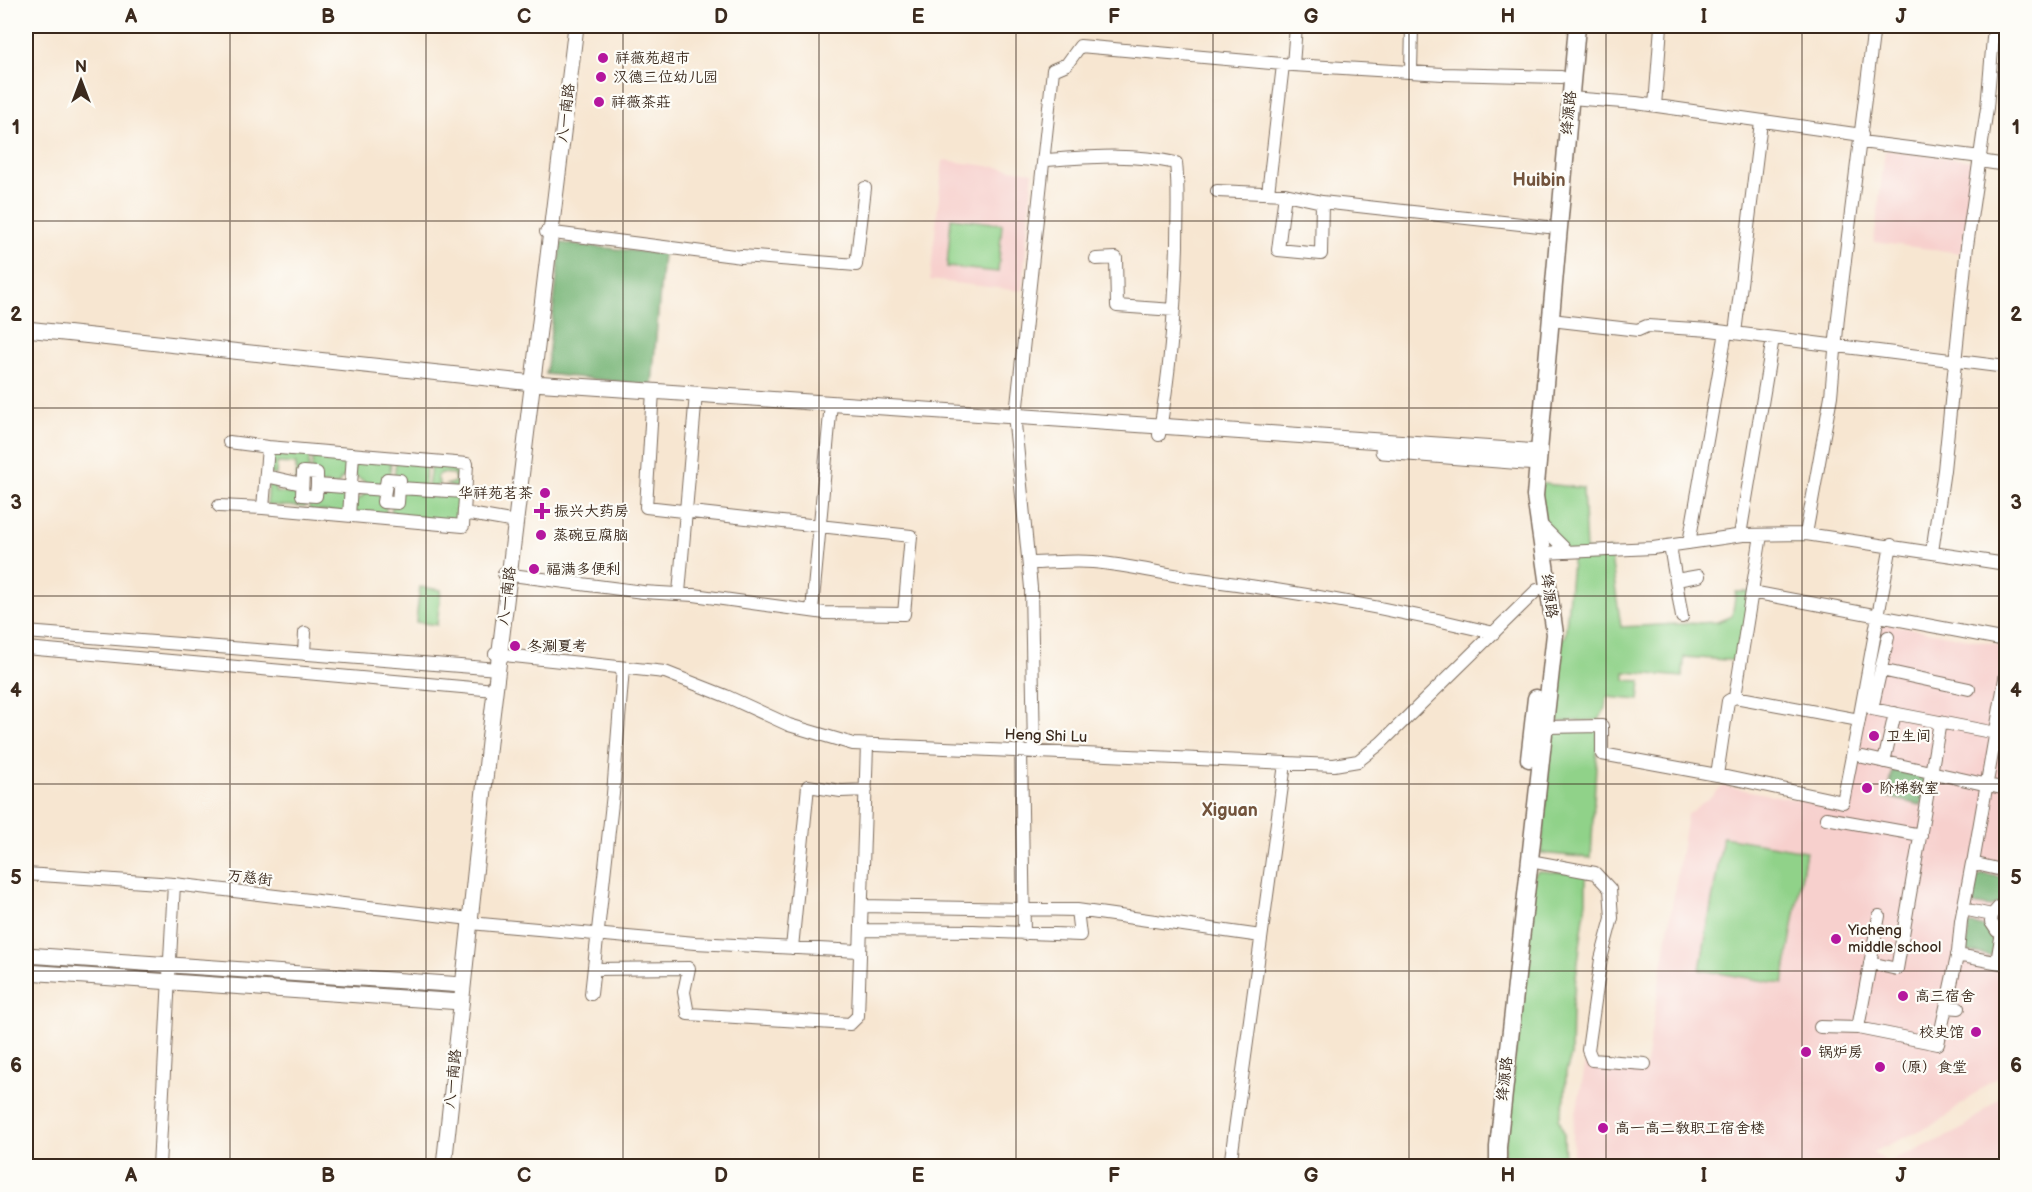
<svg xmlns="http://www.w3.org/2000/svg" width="2032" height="1192" viewBox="0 0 2032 1192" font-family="'Balsamiq Sans','LXGW WenKai TC',sans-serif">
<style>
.built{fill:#f7d0cd}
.green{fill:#90d289;stroke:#667e54;stroke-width:1.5}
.forest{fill:#74b475;stroke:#586f4a;stroke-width:1.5}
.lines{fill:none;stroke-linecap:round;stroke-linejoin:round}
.minor-casing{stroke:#7d6c5d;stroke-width:14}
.major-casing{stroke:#7d6c5d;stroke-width:17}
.highway-casing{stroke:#7d6c5d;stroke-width:19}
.minor{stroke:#fff;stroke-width:12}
.major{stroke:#fff;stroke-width:15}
.highway{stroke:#fff;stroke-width:16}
.grid{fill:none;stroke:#3b2a1e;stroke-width:1.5;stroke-opacity:0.55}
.poi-dot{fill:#b5179e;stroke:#fdfcf7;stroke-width:2}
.labels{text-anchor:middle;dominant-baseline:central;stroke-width:4.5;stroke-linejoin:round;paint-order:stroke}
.poi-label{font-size:15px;fill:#3b2a1e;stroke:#fdfcf7;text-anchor:start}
.street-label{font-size:15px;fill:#3b2a1e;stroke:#fdfcf7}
.quarter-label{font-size:18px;font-weight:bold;fill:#72533c;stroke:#fdfcf7}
.neatline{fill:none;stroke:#3b2a1e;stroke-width:2}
.grid-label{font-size:20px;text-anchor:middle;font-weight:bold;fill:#3b2a1e}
</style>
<rect width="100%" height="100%" fill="#fdfcf7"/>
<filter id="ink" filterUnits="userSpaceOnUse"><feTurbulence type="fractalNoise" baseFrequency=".0167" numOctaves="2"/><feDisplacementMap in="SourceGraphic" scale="12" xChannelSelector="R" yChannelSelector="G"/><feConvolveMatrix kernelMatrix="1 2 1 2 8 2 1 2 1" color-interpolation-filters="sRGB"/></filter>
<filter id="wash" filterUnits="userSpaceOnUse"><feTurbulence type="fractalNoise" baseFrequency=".008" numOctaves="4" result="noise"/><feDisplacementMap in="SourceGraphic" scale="24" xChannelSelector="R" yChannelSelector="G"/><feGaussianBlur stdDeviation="1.35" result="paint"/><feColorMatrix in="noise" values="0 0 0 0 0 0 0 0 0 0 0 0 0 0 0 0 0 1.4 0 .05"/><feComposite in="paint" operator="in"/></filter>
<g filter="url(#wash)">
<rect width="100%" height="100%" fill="#f7e6d1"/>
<path class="built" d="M1885,150l89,11 -12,92 -88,-11z
M943,160l90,12 -11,119 -92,-11z
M1878,622l128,24v426l-15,9 -52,41 -66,30 14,10 70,-30 49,-39v73h-433v-38l13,-66 59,7 42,-254 37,-29 122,23z"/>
<path class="green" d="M951,218l51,6 -4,48 -51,-5z
M272,450l37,3v18l-13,10v-17l-19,-1 -1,12 -6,-1z
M313,453l38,3 -1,17 -9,6 -3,6 -19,-1 -7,-13z
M354,456l37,3 -1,18 -6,11 -19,-1 -1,-6 -10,-6z
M396,460l30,3 -1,24 -23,-2 -8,-7z
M431,464l31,1 -1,25 -15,-5 9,-3v-3l-2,-5 -12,-1 -4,4 3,8 -12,3z
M269,480h6v12l19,2 1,-9 11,13 -1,9 -38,-2z
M1536,483l47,5 3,62h24l11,77 96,-5 15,-6 4,-24h16l-11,69 -57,-4 -1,20 -58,-5v8l16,1 -2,19 -32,-3 -2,11 -6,12 -44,2 6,-84 4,-1 8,-85 -30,1z
M318,487l19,2 3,7 6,4v13l-37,-3v-12z
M401,491l59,3 -3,29 -66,-6 1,-12z
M365,492h17l4,14v11l-35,-4 1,-11 10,-5z
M420,587l21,3 -4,35 -21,-3z
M1598,729l-7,129 -50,-5 11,-121z
M1723,837l83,14 -23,133 -83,-14z
M1538,871l48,3v27l-14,107 -1,48 -5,16 -1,26 -6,21 5,15 1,32h-62l31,-291z"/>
<path class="forest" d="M561,243l102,11 -11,131 -106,-11z
M1893,769l34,8 -6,28 -34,-8z
M1984,874l22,4 -3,23 -13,6 -18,-3 5,-27z
M1969,924c18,0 34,15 22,32l-25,-5z"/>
</g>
<g filter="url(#ink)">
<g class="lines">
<g class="minor-casing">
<path id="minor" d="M1293,65l3,-39
M1411,72l1,-46
M1570,98l66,5 226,32
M1655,106l6,-80
M1861,142l120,15
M1045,160c46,-3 85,-7 131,3 3,28 1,55 1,83 -2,63 -7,127 -18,189
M1980,161l26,4
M1217,191l68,3 -7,56 43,4 1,-52 226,25
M1268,193l15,-128
M1285,194l37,8
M546,232l196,25
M742,256l114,9 9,-77
M1096,259l20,-1 1,48 57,4
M1551,320l87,10 9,-4 63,4 296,37
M1735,333l26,-211
M229,442l39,5
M266,476l36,8
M317,485l-1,11 -14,-1 1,-23 14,1v12l68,5 2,-11 13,1 -1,8 66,4
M385,490l-2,12 15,1 1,-15
M219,506l44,2
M464,510l-1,16 -200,-18 5,-61 199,17 -3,49 46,8h6
M349,516l4,-62
M1539,523l29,29
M1806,534l25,-138 7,-79 36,-291
M1740,535l33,-197
M1689,543l37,-211
M1670,546l12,71
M1932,552l12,-82 23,-224 20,-138 7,-82
M1543,553l110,-5 90,-13 63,-1 200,30
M1029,563c21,0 43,-3 64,-1 34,3 66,11 99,16 102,13 202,31 302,55
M504,574l139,18 51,3 131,18 79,1 7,-78 -265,-29 7,-116
M1676,580l23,-4
M1752,592l254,48
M679,593l17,-199
M812,611l19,-208
M26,632l472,37
M1888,637l-16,72 124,24
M26,648l469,42
M304,654l1,-21
M495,654l170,18 61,24 63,29 64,19 481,21 24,-4 23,-18 156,-153
M1881,670l88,19
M1735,697l26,-162
M1545,727l57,-1v28l115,21 11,-74 7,-4 124,23 32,-175
M1021,750l3,184
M1034,751l-3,-163 -16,-164 38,-354 14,-6 13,-18 213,19 150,9 118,3
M1863,757l143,32
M1884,762l11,-49
M1717,775l126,27 16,-82
M1826,818l95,17
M1530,861l65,12 15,16 2,29 -11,41 -13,91 4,10 53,4
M1973,863l33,-190
M26,874l148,10 296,35
M862,906l215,4
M2006,907h-7l-7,8 -1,7 6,9h9
M1963,909l29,6
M470,923l225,20 165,8
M861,930l112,1 107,4 -3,-25 184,26
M792,948l16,-162 33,5 25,-1
M1957,955l49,9
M1997,962l5,-30
M1870,963l27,6 43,-247
M594,969l95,-1 -5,24 4,22 162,10 8,-8 9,-271
M591,994l22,-200 10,-126
M1946,1007l13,1
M1820,1027l38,1 80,16 20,-92 3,-31 11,-58 34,8
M1858,1028l21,-112
M159,1166l15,-282
M1230,1166l55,-402"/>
</g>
<g class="major-casing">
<path id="major" d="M26,329l507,54 1006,69
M1383,451l155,12
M26,955l437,30
M26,972l435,30
M444,1166l46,-433 86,-707"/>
</g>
<g class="highway-casing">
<path id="highway" d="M1529,759l7,-61
M1498,1166v-19l57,-513 -20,-138 42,-470"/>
</g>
<use href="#minor" class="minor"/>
<use href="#major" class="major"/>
<use href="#highway" class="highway"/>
</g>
</g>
<path class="grid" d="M230,26v1140M426,26v1140M623,26v1140M819,26v1140M1016,26v1140M1213,26v1140M1409,26v1140M1606,26v1140M1802,26v1140M26,221h1980M26,408h1980M26,596h1980M26,784h1980M26,971h1980"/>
<g class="poi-dot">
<circle cx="603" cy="58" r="6"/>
<circle cx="601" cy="77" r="6"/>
<circle cx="599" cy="102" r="6"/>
<circle cx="545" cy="493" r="6"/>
<path d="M539 502h6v6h6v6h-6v6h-6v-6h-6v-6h6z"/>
<circle cx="541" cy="535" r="6"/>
<circle cx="534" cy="569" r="6"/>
<circle cx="515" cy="646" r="6"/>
<circle cx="1874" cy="736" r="6"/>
<circle cx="1867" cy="788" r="6"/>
<circle cx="1836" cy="939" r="6"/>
<circle cx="1903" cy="996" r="6"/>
<circle cx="1976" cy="1032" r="6"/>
<circle cx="1806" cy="1052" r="6"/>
<circle cx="1880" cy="1067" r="6"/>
<circle cx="1603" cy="1128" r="6"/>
</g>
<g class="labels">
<g class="poi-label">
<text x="615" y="58">祥薇苑超市</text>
<text x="613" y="77">汉德三位幼儿园</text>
<text x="611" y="102">祥薇茶莊</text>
<text x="533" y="493" text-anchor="end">华祥苑茗茶</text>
<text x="554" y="511">振兴大药房</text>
<text x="553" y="535">蒸碗豆腐脑</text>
<text x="546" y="569">福满多便利</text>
<text x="527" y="646">冬涮夏考</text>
<text x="1886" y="736">卫生间</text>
<text x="1879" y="788">阶梯教室</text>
<text x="1848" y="930">Yicheng<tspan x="1848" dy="17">middle school</tspan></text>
<text x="1915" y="996">高三宿舍</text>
<text x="1964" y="1032" text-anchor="end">校史馆</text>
<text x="1818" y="1052">锅炉房</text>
<text x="1892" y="1067">（原）食堂</text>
<text x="1615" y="1128">高一高二教职工宿舍楼</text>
</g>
<g class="street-label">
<text transform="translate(566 113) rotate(-83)">八一南路</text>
<text transform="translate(1569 113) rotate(-85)">绛源路</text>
<text transform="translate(507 596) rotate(-83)">八一南路</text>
<text transform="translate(1549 596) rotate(82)">绛源路</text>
<text transform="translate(1046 736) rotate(2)">Heng Shi Lu</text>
<text transform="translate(250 878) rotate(7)">万慈街</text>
<text transform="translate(453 1079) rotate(-84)">八一南路</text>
<text transform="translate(1505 1079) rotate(-84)">绛源路</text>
</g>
<g class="quarter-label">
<text x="1539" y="180">Huibin</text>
<text x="1230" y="810">Xiguan</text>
</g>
</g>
<rect width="2032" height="1192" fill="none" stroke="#fdfcf7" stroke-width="66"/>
<g transform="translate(81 81)" stroke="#fdfcf7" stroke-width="4.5" paint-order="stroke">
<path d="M0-4.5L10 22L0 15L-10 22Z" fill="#3b2a1e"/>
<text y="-9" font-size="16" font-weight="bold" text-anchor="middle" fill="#3b2a1e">N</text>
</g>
<rect x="33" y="33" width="1966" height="1126" class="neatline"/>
<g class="grid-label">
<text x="131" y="23">A</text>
<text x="328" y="23">B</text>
<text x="524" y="23">C</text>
<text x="721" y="23">D</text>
<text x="918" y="23">E</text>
<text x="1114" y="23">F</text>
<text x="1311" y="23">G</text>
<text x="1508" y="23">H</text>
<text x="1704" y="23">I</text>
<text x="1901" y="23">J</text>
<text x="16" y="134">1</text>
<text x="2016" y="134">1</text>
<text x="16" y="321">2</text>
<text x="2016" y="321">2</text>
<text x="16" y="509">3</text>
<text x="2016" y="509">3</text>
<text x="16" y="697">4</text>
<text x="2016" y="697">4</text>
<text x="16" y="884">5</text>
<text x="2016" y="884">5</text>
<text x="16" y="1072">6</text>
<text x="2016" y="1072">6</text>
<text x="131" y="1182">A</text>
<text x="328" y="1182">B</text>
<text x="524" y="1182">C</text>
<text x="721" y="1182">D</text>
<text x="918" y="1182">E</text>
<text x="1114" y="1182">F</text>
<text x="1311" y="1182">G</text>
<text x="1508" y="1182">H</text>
<text x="1704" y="1182">I</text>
<text x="1901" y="1182">J</text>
</g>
</svg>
